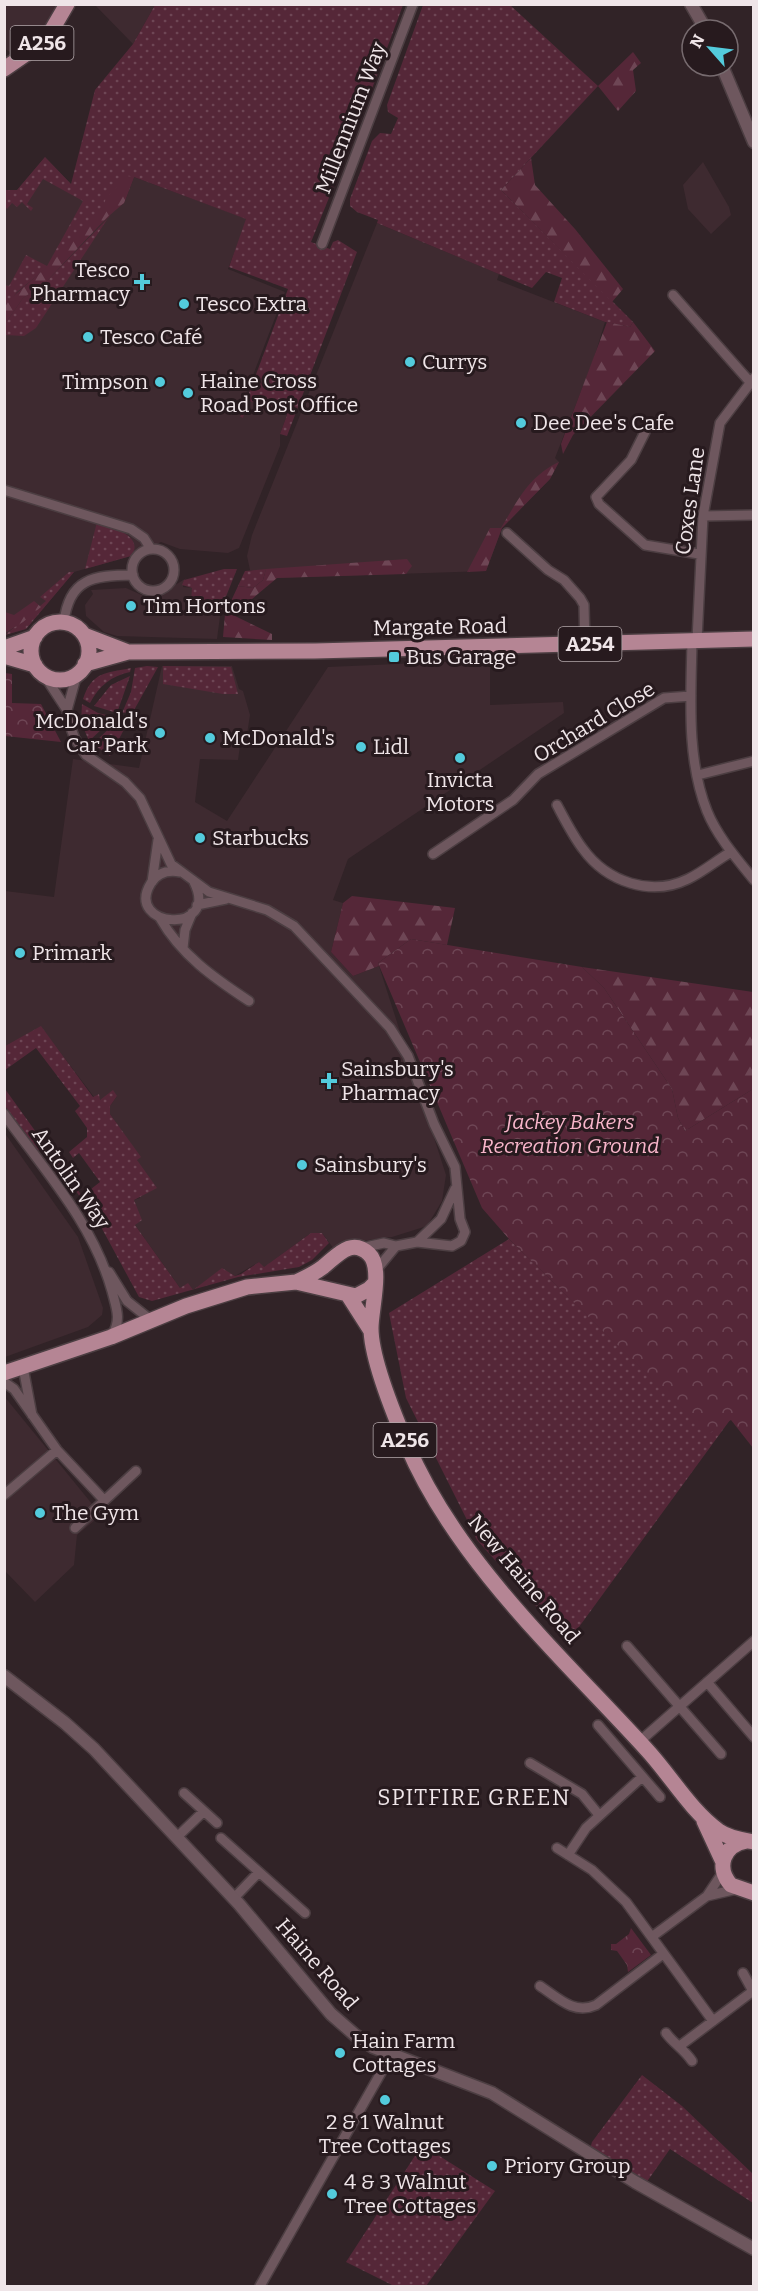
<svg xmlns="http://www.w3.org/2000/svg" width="758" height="2291" viewBox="0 0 758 2291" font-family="Bitter,serif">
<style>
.built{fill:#3e2a30}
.grass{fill:url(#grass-dots)}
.forest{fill:url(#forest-firs)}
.park{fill:url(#park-crowns)}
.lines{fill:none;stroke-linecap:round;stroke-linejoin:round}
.minor-casing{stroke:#4c3e42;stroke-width:12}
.tertiary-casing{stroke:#4c3e42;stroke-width:15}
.primary-casing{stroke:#4c3e42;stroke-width:18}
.minor{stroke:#6e575e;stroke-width:9}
.tertiary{stroke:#6e575e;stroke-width:12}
.primary{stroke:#b58594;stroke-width:15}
.poi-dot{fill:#53cbdc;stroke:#271a1e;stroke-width:2}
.labels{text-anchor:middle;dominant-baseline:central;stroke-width:6;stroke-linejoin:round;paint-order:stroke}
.shield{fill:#271a1e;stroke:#b3a8ab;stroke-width:1.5}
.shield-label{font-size:20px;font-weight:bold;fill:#efe5e8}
.street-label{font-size:21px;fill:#efe5e8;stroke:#271a1e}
.poi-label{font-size:21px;fill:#efe5e8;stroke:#271a1e;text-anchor:start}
.park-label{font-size:21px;font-style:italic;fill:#f8b5ca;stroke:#271a1e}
.neighbourhood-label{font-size:22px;letter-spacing:1.5px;fill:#efe5e8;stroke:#271a1e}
</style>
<defs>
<pattern id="grass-dots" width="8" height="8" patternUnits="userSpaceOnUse" patternTransform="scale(1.5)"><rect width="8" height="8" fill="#552738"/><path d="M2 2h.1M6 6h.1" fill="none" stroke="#6e4655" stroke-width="1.8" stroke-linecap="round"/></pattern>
<pattern id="forest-firs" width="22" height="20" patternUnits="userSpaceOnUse" patternTransform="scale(1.5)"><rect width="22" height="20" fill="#552738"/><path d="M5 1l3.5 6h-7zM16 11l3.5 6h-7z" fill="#6e4655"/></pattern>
<pattern id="park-crowns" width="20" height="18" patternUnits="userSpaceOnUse" patternTransform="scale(1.5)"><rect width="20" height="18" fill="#552738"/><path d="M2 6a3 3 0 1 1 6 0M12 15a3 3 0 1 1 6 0" fill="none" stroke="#6e4655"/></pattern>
</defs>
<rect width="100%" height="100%" fill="#312327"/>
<path class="built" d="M4,5h53l-6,14 -12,14 -27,20 -7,-4z
M95,5h60l-22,39z
M45,157l26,27 43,26 10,-7 10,-26 113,42 -19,50 57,23 -45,117 2,1 -2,7 3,1 6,-18 38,15 -7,19v12l-41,102 -11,5 -48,-4 -19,-7 -30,14 -57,16 -48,57 -21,6v-445h12z
M703,162l26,45 2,8 -20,19 -23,-25 -5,-24z
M377,223l122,51 -2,6 108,42 -11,36 -39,100 4,4 -9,17 -48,49 -16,43 -209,7 -27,-8 -3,-14 5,-21z
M188,577l-4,3 -1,7 10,1 4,19 24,2 -4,30 -100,-3 -13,-4 -18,-16 -1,-11 8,-11 -2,-4 35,-2 20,9h10z
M490,660v45l73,-3 1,11 -216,146 -15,41 10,3 -12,49 22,24 26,-10 67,209 -4,26 -15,25 -35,11 -47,6 -11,6 -12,-16h-11l-48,35 -4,-6 -24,14 -13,-7 -29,21 -13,-2 -45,-63 2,-12 -3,-13 6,-2 -3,-39 3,-2 -30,-43v-8l7,-10 -17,4 -6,-3 -53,-70 -36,19v-155l49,6 19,-138 66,9 23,-102h70l7,23 4,2 7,24 -3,19 -6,5 -3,21 -38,-1 -5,43 32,19 101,-154z
M4,1132l74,105 25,71 -1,7 -14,12 -83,30z
M4,1396l97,119 -24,20 -3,30 -39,37 -30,-31z"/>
<path class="grass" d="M155,5h248l-33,89c-4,7 -13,8 -16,16 -5,16 7,31 -11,43l-12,-3 -7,19 9,5 2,9 -24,59 19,7 3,-7 5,-2 19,12 -70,184 -7,-2 7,-19 -5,-7 1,-6 -3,-1 -5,7 -26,-7 -6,17 -3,-1 48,-128 -59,-22 17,-48 -112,-42 -10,26 -14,12 -74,113 -12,8 -19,-1v-11l18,-26 21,-14 66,-68 -93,76 -12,15v-22l4,1 17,-31 21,11 36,-65 -40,-22 -16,25 6,4 -2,3 -9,-9 -5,5 -5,-4 -5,6 -2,-3v-16h12l28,-33 26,27 24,-94 38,-46z
M423,5h87l88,81 -97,104 132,132 -3,5 -25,-5 -51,-20 8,-24 -16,-6 -14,16 -155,-65 1,-3 -21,-8 -7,-6v-7l22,-58 8,-8 11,1 7,-16 -10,-6 -1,-7z
M97,522c13,5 49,14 34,34l-46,13z
M224,569h13l-16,40 -24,-2v-4l-6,-1 1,-14 -10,-3 2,-5z
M266,569l-3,11 -10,8 -15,-2 7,-15z
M69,572h5l-48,57 -21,6 41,-34 -6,-4z
M147,666l11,1 -25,45 -11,1 9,-21 4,-24z
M163,666l68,1 7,27h-15l-60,-10z
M131,668l-1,4c-19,4 -31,14 -40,31l-7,-4c9,-27 22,-26 48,-31z
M130,676l-13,37 -23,-7 17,-21z
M82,704l16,9 17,4 -26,24 -8,-19z
M120,718h10l-20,38 -17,-12z
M41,1026l52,71 6,-3 1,6 13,-10 4,6 -7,10v8l31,43 -4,3 20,28 -23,12 8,20 -7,5 45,63 8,-5 5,7 29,-22 13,8 6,-2 18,-12 5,5 47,-34h11l7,10 -17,17 -13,7 -61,10 -86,24 -13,-4 -39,-72 -42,-59 -2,5 2,5 -2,2 -1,-14 8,-7 3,5 -5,4 21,30 18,-14 -21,-29 -6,5 -4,-6 18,-15v-9l-12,-17 5,-5 -44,-58 -31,22v-24z
M5,1089l41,57 7,-3 4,6 -10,4 -10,-4 -32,-43z
M509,1239l199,194 22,-13 -162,222 -91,-102 -71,-142 -17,-85z
M642,2075l40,31 71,68v29l-83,-54 -24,34 -56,-34 2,-7z
M422,2145l73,46 -69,95h-32l-48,-24z"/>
<path class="forest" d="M633,52l8,11 -8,7 3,21 -18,20 -20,-25z
M531,158l4,27 40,44 48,60 -11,13 -111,-112z
M127,176l7,1 -10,26 -10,7 -70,74 -21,14 -18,26v-17l5,-8 38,-33 54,-56 4,-12z
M607,322l23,5 3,-5 22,29 -82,84 -10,19 -2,-10z
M559,462l-9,17 -48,49 -16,43 -19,1 23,-44h11c17,-28 28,-52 58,-66z
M407,559l5,7 -6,8 -129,4 -44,37 39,19v6l-49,-3 2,-23 13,-28 15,2 10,-8 3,-11z
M34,601l7,6 -18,15 -18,11v-21l9,3z
M352,896l103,12 -8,37 -36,-6 -33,24 1,3 -26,10 -22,-24 12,-49z
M582,967l171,25v97l-68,42 -7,-13 -6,-29 -68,-101z"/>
<path class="park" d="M5,673l7,1v29l29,1 20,38 -56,-6z
M411,939l171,28 22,21 68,101 6,29 7,13 68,-42v359l-22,-28 -23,14 -199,-195 -27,-31 -104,-245z
M631,1928l20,27 -23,17 -1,-7 -10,-14 -6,-1v-6h5l13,-10z"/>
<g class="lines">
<g class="minor-casing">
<path id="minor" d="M322,244l91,-240
M673,295l77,87
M645,432l-14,28 -35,37 3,7 46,41 54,9
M4,490l127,39 13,9 7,11
M703,516l51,-1
M507,533l41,37 16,10 16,18 4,7 1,39
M132 570a21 21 0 1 1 42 0a21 21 0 1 1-42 0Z
M64,622c5,-43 29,-47 69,-47
M697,640l6,-124 17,-93 34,-45
M692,641c-1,55 -6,117 15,170 10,25 30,48 47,69
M77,674l-10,36 2,13 6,16 11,16 39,27 15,16 31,66 38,28 58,18 27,16 96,102 18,28 26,68 21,43 5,52 5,13 -4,9 -9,5 -35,-4 -21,4 -12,-3 -23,5
M44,675l23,35
M698,775l56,-14
M557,805c8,15 16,31 26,44 24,33 68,48 105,30 15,-7 29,-19 43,-27
M433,854l80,-54 25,-26 126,-76 27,-2
M180,872c-11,-2 -22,0 -29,11 -28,45 70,53 43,-1
M152,882l6,-42
M197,905l29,-6
M160,918c21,37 54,60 89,83
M183,948l2,-18 7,-17
M4,1114c41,57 89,109 108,177 4,16 10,29 0,44
M417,1242l24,-23 14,-30
M377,1269l19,-23
M109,1272l18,29 25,20
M23,1367l9,48
M4,1382l10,7 43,61 47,50
M4,1495l53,-45
M75,1528l61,-57
M627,1646l94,108
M707,1682l47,55
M598,1725l62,72
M639,1742l115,-101
M530,1763l52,31 17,21
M184,1793l33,30
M176,1838l27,-26
M221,1838l84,75
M557,1848l35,22 34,32 87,119
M568,1855l18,-27 56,-51
M707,1896l16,-24
M234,1898l25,-26
M653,1936l54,-40 30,-7
M743,1973l11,20
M540,1986c18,12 34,29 56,19l67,-51
M666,2033c8,11 18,16 26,28
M681,2045l72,-54
M260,2286l131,-231"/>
</g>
<g class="tertiary-casing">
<path id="tertiary" d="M691,4l15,26
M722,66l32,76
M4,1676l61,47 29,26 145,155 92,110 24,21 18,12 119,46 143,89 119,67"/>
</g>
<g class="primary-casing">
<path id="primary" d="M4,69l42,-29 21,-36
M31 651a29 29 0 1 1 58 0a29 29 0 1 1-58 0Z
M84,635l44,17 187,-1 439,-12
M4,648l31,-11
M4,656l31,9
M85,664l43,-12
M296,1282c9,-4 19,-9 27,-15 14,-11 28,-30 46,-13 14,13 2,55 2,74 0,31 24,89 36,117 49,116 156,213 240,305 24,26 43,60 72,81 9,7 24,9 35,11
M348,1295l23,36
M4,1373l107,-36 75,-31 61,-19 49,-5 60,14 13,-7 5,-5
M704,1821l19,41
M746,1841c-22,4 -31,26 -15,44l23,8"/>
</g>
<use href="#minor" class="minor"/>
<use href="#tertiary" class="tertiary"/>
<use href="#primary" class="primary"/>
</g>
<g class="poi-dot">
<path d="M139 273h6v6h6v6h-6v6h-6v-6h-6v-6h6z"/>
<circle cx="184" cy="304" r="6"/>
<circle cx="88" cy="337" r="6"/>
<circle cx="410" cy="362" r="6"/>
<circle cx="160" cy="382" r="6"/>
<circle cx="188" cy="393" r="6"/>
<circle cx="521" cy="423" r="6"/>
<circle cx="131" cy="606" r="6"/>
<rect x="388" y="651" width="12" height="12" rx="3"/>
<circle cx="160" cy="733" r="6"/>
<circle cx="210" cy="738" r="6"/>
<circle cx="361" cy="747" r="6"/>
<circle cx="460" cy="758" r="6"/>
<circle cx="200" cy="838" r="6"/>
<circle cx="20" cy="953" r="6"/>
<path d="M326 1072h6v6h6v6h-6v6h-6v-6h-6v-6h6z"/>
<circle cx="302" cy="1165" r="6"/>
<circle cx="40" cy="1513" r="6"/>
<circle cx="340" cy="2053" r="6"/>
<circle cx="385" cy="2100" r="6"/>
<circle cx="492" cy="2166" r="6"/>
<circle cx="332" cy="2194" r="6"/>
</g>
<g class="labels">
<g class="shield">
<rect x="10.5" y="26" width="63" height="34" rx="4.5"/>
<rect x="558.5" y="627" width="63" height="34" rx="4.5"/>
<rect x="373.5" y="1423" width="63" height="34" rx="4.5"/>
</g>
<g class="shield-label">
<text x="42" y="43">A256</text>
<text x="590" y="644">A254</text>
<text x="405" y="1440">A256</text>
</g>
<g class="street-label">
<text transform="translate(351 118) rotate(-69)">Millennium Way</text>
<text transform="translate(690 501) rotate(-82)">Coxes Lane</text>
<text transform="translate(440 627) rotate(-1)">Margate Road</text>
<text transform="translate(594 722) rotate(-31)">Orchard Close</text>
<text transform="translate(71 1178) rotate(55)">Antolin Way</text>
<text transform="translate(524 1579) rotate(50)">New Haine Road</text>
<text transform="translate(317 1964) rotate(49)">Haine Road</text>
</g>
<g class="poi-label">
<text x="130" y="270" text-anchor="end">Tesco<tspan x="130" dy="24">Pharmacy</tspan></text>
<text x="196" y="304">Tesco Extra</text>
<text x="100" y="337">Tesco Café</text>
<text x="422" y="362">Currys</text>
<text x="200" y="381">Haine Cross<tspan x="200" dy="24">Road Post Office</tspan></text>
<text x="148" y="382" text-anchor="end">Timpson</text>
<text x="533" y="423">Dee Dee's Cafe</text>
<text x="143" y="606">Tim Hortons</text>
<text x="406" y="657">Bus Garage</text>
<text x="148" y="721" text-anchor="end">McDonald's<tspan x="148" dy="24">Car Park</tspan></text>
<text x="222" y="738">McDonald's</text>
<text x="373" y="747">Lidl</text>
<text x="460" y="780" text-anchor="middle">Invicta<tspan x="460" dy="24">Motors</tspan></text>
<text x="212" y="838">Starbucks</text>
<text x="32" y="953">Primark</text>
<text x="341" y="1069">Sainsbury's<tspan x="341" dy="24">Pharmacy</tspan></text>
<text x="314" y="1165">Sainsbury's</text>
<text x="52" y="1513">The Gym</text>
<text x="352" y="2041">Hain Farm<tspan x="352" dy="24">Cottages</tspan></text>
<text x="385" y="2122" text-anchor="middle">2 &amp; 1 Walnut<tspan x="385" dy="24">Tree Cottages</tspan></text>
<text x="504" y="2166">Priory Group</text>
<text x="344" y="2182">4 &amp; 3 Walnut<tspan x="344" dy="24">Tree Cottages</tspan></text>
</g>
<g class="park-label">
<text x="570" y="1122">Jackey Bakers<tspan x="570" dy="24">Recreation Ground</tspan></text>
</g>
<g class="neighbourhood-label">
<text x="474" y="1797">SPITFIRE GREEN</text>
</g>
</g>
<rect width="758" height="2291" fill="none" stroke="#efe5e8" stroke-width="12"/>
<g transform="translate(710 48) rotate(298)"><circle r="28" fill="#271a1e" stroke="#776b6f" stroke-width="1.5"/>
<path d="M0-4.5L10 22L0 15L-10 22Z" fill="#53cbdc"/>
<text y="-9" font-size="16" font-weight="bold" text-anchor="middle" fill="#efe5e8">N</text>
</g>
</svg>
